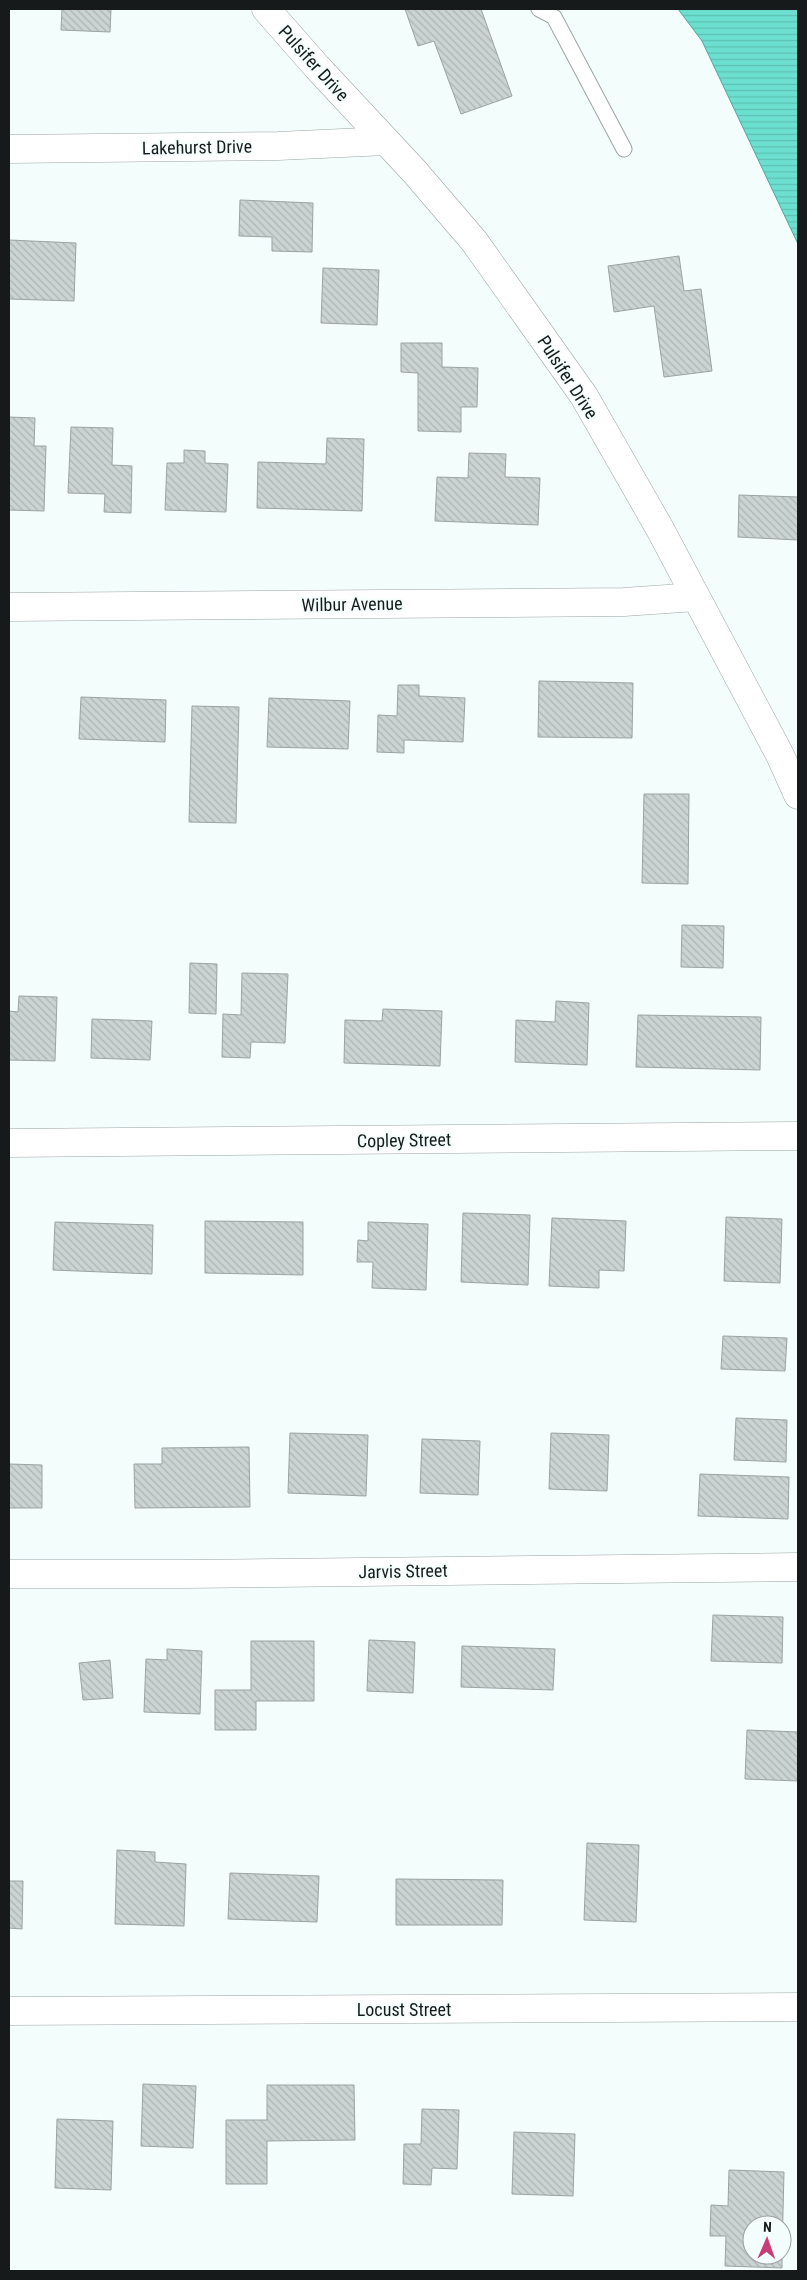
<svg xmlns="http://www.w3.org/2000/svg" width="807" height="2280" viewBox="0 0 807 2280" font-family="'Roboto Condensed',sans-serif">
<style>
.water{fill:url(#water-rules);stroke:#52a599}
.building{fill:url(#building-back-hatch);stroke:#9aa3a1}
.lines{fill:none;stroke-linecap:round;stroke-linejoin:round}
.lane-casing{stroke:#9ca5a3;stroke-width:17}
.street-casing{stroke:#9ca5a3;stroke-width:29}
.lane{stroke:#fff;stroke-width:15}
.street{stroke:#fff;stroke-width:28}
.labels{text-anchor:middle;dominant-baseline:central;stroke-width:4;stroke-linejoin:round;paint-order:stroke}
.street-label{font-size:18px;fill:#171a1a;stroke:#f3fdfb}
</style>
<defs>
<pattern id="water-rules" width="6" height="5" patternUnits="userSpaceOnUse" patternTransform="scale(1.25)"><rect width="6" height="5" fill="#6ce0d0"/><path d="M0 2.5h6" fill="none" stroke="#5dc0b2"/></pattern>
<pattern id="building-back-hatch" width="6" height="6" patternUnits="userSpaceOnUse" patternTransform="scale(1.25)"><rect width="6" height="6" fill="#cad4d2"/><path d="M-1 5l2 2M0 0l6 6M5-1l2 2" fill="none" stroke="#adb5b4"/></pattern>
</defs>
<rect width="100%" height="100%" fill="#f3fdfb"/>
<path class="water" d="M678,9h120v235l-96,-203z"/>
<path class="building" d="M62,9h49l-1,23 -49,-2z
M405,9h76l31,87 -51,18 -27,-73 -16,5z
M240,200l73,3 -1,49 -40,-1v-14l-33,-1z
M9,240l67,3 -2,58 -65,-2z
M679,256l5,35 17,-2 11,82 -48,6 -10,-71 -40,6 -6,-46z
M323,268l56,2 -2,55 -56,-2z
M401,343h41v24l36,1 -1,39h-16v25l-43,-1v-58l-17,-1z
M9,417l26,1 -1,28h12l-2,65 -35,-1z
M71,427l42,1 -1,37 20,1 -1,47 -27,-1 1,-18 -37,-1z
M327,438l37,1 -2,72 -105,-3 1,-46 68,2z
M184,450l21,1v12l23,1 -2,48 -61,-2 2,-47h17z
M469,453l37,1 -1,23 35,1 -2,47 -103,-4 2,-44 31,1z
M739,495l59,2v43l-60,-3z
M539,681l94,2 -1,55 -94,-1z
M398,685h21v11l46,2 -2,44 -59,-2v13l-27,-1 1,-37 19,1z
M81,697l85,3 -1,42 -86,-3z
M269,698l81,3 -2,48 -81,-2z
M192,706l47,1 -3,116 -47,-1z
M644,794h45l-1,90 -46,-1z
M682,925l42,1 -1,42 -42,-1z
M190,963l27,1 -1,50 -27,-1z
M242,973l46,1 -3,69 -34,-1 -1,16 -28,-1 1,-43 18,1z
M19,996l38,1 -2,64 -46,-1v-49l9,1z
M556,1001l33,2 -2,62 -72,-3 1,-42 39,2z
M383,1009l59,2 -2,55 -96,-3 1,-43 37,1z
M638,1015l123,2 -1,53 -124,-3z
M92,1019l60,2 -2,39 -59,-2z
M463,1213l67,2 -2,70 -67,-3z
M726,1217l56,2 -2,64 -56,-2z
M552,1218l74,3 -2,50 -25,-1v18l-50,-2z
M205,1221l98,1v53l-98,-2z
M55,1222l98,3 -1,49 -99,-4z
M368,1222l60,2 -2,66 -54,-2 1,-26h-16l1,-22 10,1z
M723,1336l64,2 -2,33 -64,-2z
M736,1418l51,2 -1,42 -52,-2z
M290,1433l78,2 -2,61 -78,-3z
M551,1433l58,2 -2,56 -58,-2z
M422,1439l58,2 -2,54 -58,-2z
M249,1447l1,60 -115,1 -1,-44h28v-16z
M9,1464l33,1v43h-33z
M700,1474l89,3 -1,42 -90,-3z
M713,1615l70,2 -1,46 -71,-2z
M369,1640l46,2 -2,51 -46,-2z
M251,1641h63v60h-58v29h-41v-40h36z
M462,1646l93,3 -2,41 -92,-3z
M167,1649l35,2 -2,63 -56,-2 2,-53 21,1z
M110,1660l3,38 -30,2 -4,-37z
M747,1730l51,2v49l-53,-2z
M587,1843l52,2 -3,77 -52,-2z
M117,1850l38,2v10l31,2 -2,62 -69,-2z
M230,1873l89,3 -2,46 -89,-3z
M396,1879l107,1 -1,45h-106z
M9,1881h14l-1,48 -13,-1z
M143,2084l53,2 -3,62 -52,-2z
M267,2085h87l1,55 -88,1v43h-41v-64h41z
M422,2109l37,1 -2,59 -25,-1 -1,17 -28,-1 1,-40h17z
M57,2119l56,2 -2,69 -56,-2z
M514,2132l61,2 -2,62 -61,-2z
M729,2170l55,2 -2,80v-27h-30v30h30v13l-57,-2 1,-30h-16l1,-31 17,1z"/>
<g class="lines">
<g class="lane-casing">
<path id="lane" d="M539,9l15,8 70,132"/>
</g>
<g class="street-casing">
<path id="street" d="M266,9l51,58 97,104 60,70 110,155 76,133 120,226 18,40
M9,149l269,-3 108,-5
M9,607l615,-5 72,-5
M9,1143l789,-7
M9,1574h177l612,-7
M9,2011l789,-4"/>
</g>
<use href="#lane" class="lane"/>
<use href="#street" class="street"/>
</g>
<g class="labels">
<g class="street-label">
<text transform="translate(314 63) rotate(48)">Pulsifer Drive</text>
<text transform="translate(197 147) rotate(-1)">Lakehurst Drive</text>
<text transform="translate(568 377) rotate(57)">Pulsifer Drive</text>
<text transform="translate(352 604) rotate(-1)">Wilbur Avenue</text>
<text transform="translate(404 1140) rotate(-1)">Copley Street</text>
<text transform="translate(403 1571) rotate(-1)">Jarvis Street</text>
<text x="404" y="2009">Locust Street</text>
</g>
</g>
<rect width="807" height="2280" fill="none" stroke="#171a1a" stroke-width="20"/>
<g transform="translate(767 2240) rotate(2)"><circle r="24" fill="#f3fdfb" stroke="#9ba2a1"/>
<path d="M0-4L9 19L0 12L-9 19Z" fill="#c73d75"/>
<text y="-8" font-size="14" font-weight="bold" text-anchor="middle" fill="#171a1a">N</text>
</g>
</svg>
